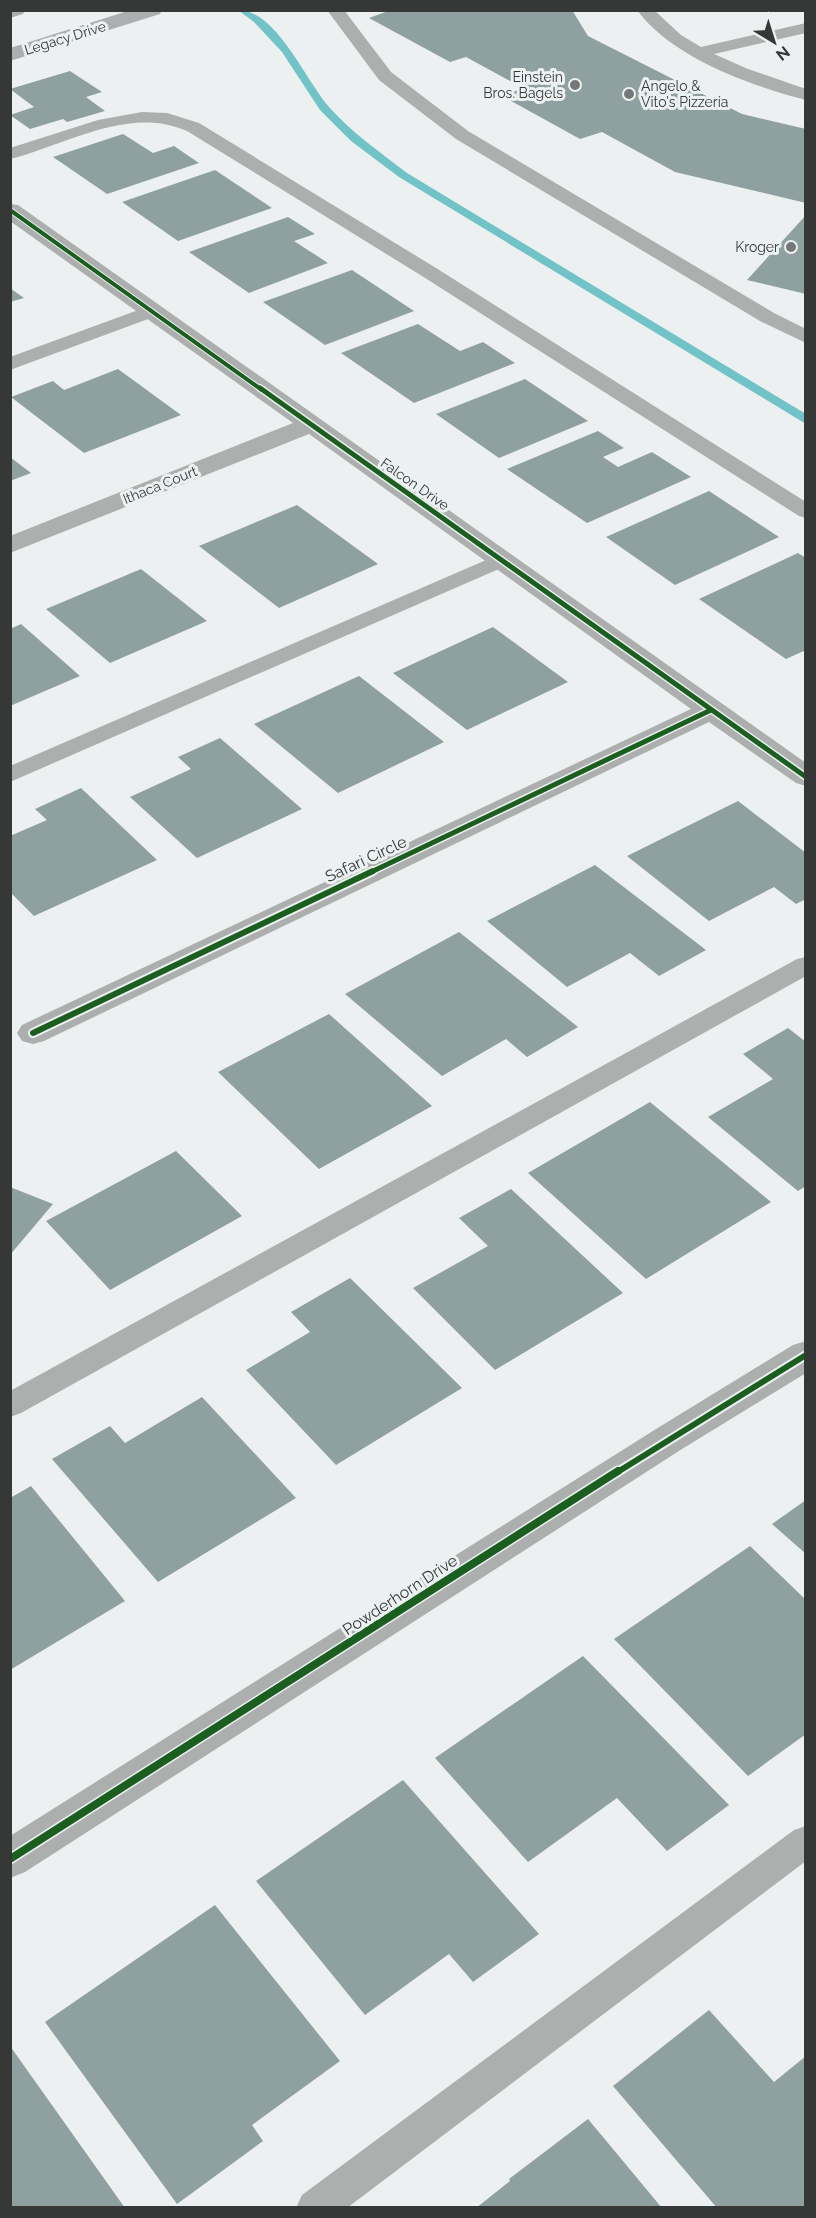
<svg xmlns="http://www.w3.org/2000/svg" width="816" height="2218" viewBox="0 0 816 2218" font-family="Raleway,sans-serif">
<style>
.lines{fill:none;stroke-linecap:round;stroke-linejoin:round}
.stream{fill:#72c3c8;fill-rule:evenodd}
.building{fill:#8fa0a0}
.lane{fill:#adafaf;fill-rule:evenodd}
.street{fill:#adafaf;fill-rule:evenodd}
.secondary{fill:#acafaf;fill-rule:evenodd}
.cycleway-far3-casing{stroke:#ecf1f1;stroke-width:6}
.cycleway-far2-casing{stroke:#ecf1f1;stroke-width:8}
.cycleway-far1-casing{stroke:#ecf1f1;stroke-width:10}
.cycleway-casing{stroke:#ecf1f1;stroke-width:11}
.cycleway-far3{stroke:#1b5e20;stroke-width:4}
.cycleway-far2{stroke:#1b5e20;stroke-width:5}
.cycleway-far1{stroke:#1b5e20;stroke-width:6}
.cycleway{stroke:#1b5e20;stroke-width:8}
.poi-dot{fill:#767878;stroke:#ecf1f1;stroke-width:2}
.labels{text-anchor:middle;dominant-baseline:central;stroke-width:6;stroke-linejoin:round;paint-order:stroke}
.far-street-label{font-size:14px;fill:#363838;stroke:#ecf1f1}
.far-poi-label{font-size:14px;fill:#363838;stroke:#ecf1f1;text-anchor:end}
.street-label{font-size:16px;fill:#363838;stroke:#ecf1f1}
</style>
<rect width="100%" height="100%" fill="#edf0f0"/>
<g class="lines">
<path class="stream" d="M238,10c39,0 68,72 92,98 22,25 50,44 77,65l399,241v10l-407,-247 -48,-36 -31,-31 -38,-58 -28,-30z"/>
</g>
<path class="building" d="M391,10h181l16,26 154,78 64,15v74l-131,-31 -73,-40 -22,7 -78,-43 21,-8 -57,-31 -16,5 -81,-44z
M70,71l32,21 -16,5 19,14 -38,11 -4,-3 -33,10 -20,-14 24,-8 -24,-18z
M123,134l30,19 21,-7 25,17 -92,31 -54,-37z
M215,170l57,38 -94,33 -56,-39z
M806,215v79l-59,-14z
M288,217l27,17 -21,7 34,22 -79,30 -60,-41z
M352,270l62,41 -89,34 -62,-43z
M10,288l14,10 -14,4z
M418,324l42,27 23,-9 32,21 -101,40 -73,-50z
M118,369l63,46 -97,38 -73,-56 42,-16 11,9z
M525,379l63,42 -89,37 -63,-44z
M598,431l26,17 -21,9 15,10 34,-15 39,25 -104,46 -80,-54z
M10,457l21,16 -21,8z
M709,491l70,46 -104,48 -69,-48z
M297,505l81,59 -99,44 -80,-62z
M798,553l8,5v92l-20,9 -87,-60z
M141,569l66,52 -97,42 -64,-54z
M21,624l59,52 -70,30v-77z
M493,627l75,55 -101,48 -74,-57z
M359,676l85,66 -106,51 -84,-69z
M220,738l82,71 -105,49 -67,-61 61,-28 -13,-12z
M81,788l76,72 -123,56 -24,-24v-56l37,-16 -12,-11z
M738,801l68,52v46l-10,5 -22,-17 -65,34 -82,-65z
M595,865l111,85 -47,26 -29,-23 -63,34 -80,-66z
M459,932l119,95 -51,30 -21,-18 -64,37 -97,-82z
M329,1014l103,92 -113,63 -101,-97z
M788,1028l18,14v144l-8,5 -90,-74 65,-38 -30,-25z
M650,1102l121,100 -125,77 -118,-106z
M176,1151l66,65 -132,74 -64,-69z
M10,1187l43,17 -43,51z
M511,1189l112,104 -128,77 -82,-82 75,-42 -29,-28z
M350,1278l112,110 -126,77 -90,-95 64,-38 -19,-20z
M202,1397l94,101 -138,84 -106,-123 58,-33 15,17z
M31,1486l94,115 -115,69v-172z
M806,1500v54l-34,-30z
M750,1546l56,54v134l-58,42 -134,-137z
M583,1656l146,149 -62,46 -50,-53 -89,64 -93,-104z
M403,1780l136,154 -66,48 -24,-28 -84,61 -109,-134z
M215,1905l125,156 -88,64 11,16 -86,63 -132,-182z
M709,2010l65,72 32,-26v152h-89l-104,-122z
M10,2046l115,162h-115z
M588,2119l74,89h-186l34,-27 -1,-2z"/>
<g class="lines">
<path class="lane" d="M327,10h17l47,62 77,59 306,182 32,16v14l-46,-22 -304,-182 -77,-59z
M637,10h17l27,25 20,12 105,-24v10l-92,21 34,15 58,20v11c-55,-14 -135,-43 -169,-90z
M142,112l25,1 32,10 237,145 370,234v16l-7,-2 -377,-240 -235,-145c-58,-26 -121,14 -177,28v-11l88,-28z
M152,305l7,2 3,4 -3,4 -149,55v-13z
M500,554l8,1 3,5 -3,5 -498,217v-16z
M806,957v19l-785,437 -11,4v-26l787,-432z
M806,1826v35l-459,347h-51l6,-13 492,-365z"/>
<path class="street" d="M10,204l8,1 788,558v23l-10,-3 -87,-61 -665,319 -11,3 -11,-3 -5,-8 5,-8 669,-316 -382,-275 -299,119v-17l283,-113 -283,-202z
M806,1341v32l-124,76 -657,423 -15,6v-42l646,-407 137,-84z"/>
<path class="secondary" d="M10,10h15l-2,4 -13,4z
M131,10h31l-2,4 -150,47v-13z"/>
<g class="cycleway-far3-casing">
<path id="cycleway-far3" d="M10,210l252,180"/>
</g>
<g class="cycleway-far2-casing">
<path id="cycleway-far2" d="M260,388l546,389
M369,873l342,-163"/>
</g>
<g class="cycleway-far1-casing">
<path id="cycleway-far1" d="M33,1033l340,-162
M616,1473l190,-118"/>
</g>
<g class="cycleway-casing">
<path id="cycleway" d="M10,1859l608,-388"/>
</g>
<use href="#cycleway-far3" class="cycleway-far3"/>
<use href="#cycleway-far2" class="cycleway-far2"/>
<use href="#cycleway-far1" class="cycleway-far1"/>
<use href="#cycleway" class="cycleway"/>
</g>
<g class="poi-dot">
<circle cx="575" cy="85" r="6"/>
<circle cx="629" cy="94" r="6"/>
<circle cx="791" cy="247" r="6"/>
</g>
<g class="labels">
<g class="far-street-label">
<text transform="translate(65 38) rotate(-17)">Legacy Drive</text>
<text transform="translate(415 484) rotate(35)">Falcon Drive</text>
<text transform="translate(160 485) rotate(-22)">Ithaca Court</text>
</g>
<g class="far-poi-label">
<text x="563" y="77">Einstein<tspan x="563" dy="16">Bros. Bagels</tspan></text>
<text x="641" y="86" text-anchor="start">Angelo &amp;<tspan x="641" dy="16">Vito's Pizzeria</tspan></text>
<text x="779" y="247">Kroger</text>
</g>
<g class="street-label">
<text transform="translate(366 859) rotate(-25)">Safari Circle</text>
<text transform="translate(400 1595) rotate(-33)">Powderhorn Drive</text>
</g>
</g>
<rect width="816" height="2218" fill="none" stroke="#363838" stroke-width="24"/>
<g transform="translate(774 42) rotate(142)" stroke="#ecf1f1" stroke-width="4.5" paint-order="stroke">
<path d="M0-4.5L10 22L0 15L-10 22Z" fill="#363838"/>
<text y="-9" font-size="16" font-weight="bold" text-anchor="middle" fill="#363838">N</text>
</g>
</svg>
